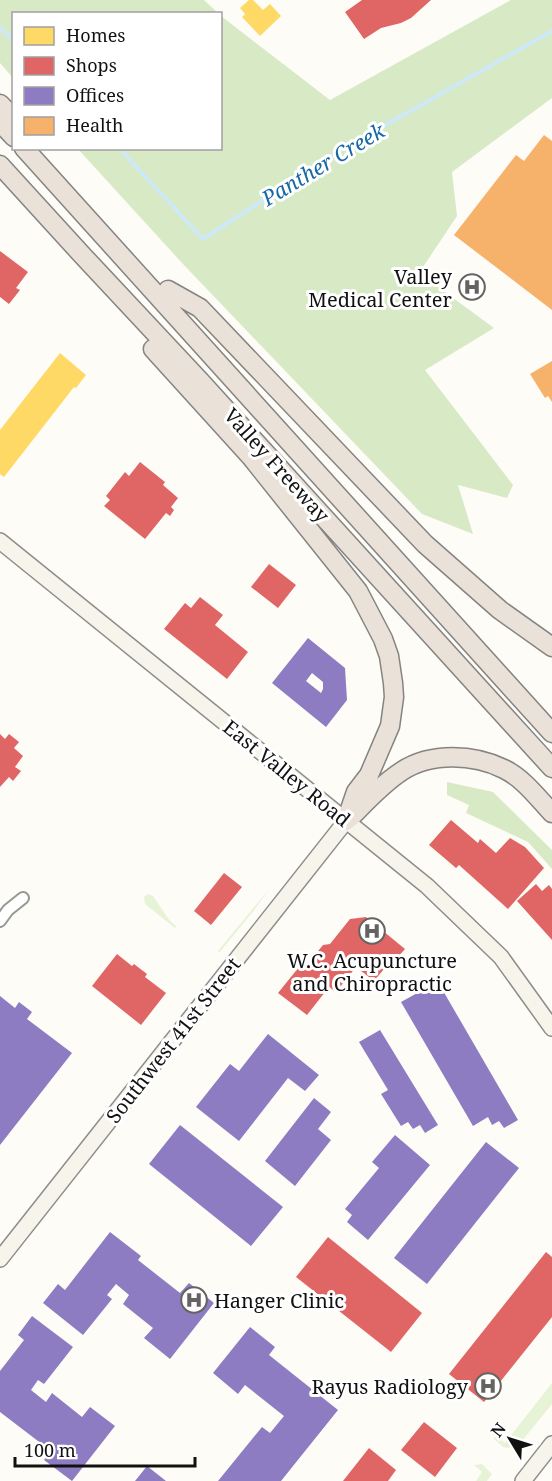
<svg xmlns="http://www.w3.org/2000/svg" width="552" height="1481" viewBox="0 0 552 1481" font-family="'Noto Serif',serif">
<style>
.green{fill:#e7f3d7}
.forest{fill:#d8eac5}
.homes{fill:#ffd966}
.shops{fill:#e06666}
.offices{fill:#8e7cc3;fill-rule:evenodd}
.health{fill:#f6b26b}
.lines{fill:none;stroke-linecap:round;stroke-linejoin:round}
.stream{stroke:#cde8f7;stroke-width:4}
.street-casing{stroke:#979795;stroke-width:14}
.secondary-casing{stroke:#8e8d8b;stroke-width:18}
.highway-casing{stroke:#858482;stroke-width:21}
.street{stroke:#fffffe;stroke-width:10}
.secondary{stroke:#f6f4eb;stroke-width:15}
.highway{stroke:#eae1d8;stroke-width:18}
.labels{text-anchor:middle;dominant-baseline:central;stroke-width:6;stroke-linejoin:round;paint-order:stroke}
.poi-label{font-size:20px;fill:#111;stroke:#fff;text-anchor:end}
.street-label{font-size:20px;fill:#111;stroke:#fff}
.water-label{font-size:21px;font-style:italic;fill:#1768a6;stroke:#fff}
</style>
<rect width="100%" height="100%" fill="#fdfcf7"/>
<path class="green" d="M269,889l-14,20 -36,44 -1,-2z
M148,894l5,2 17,25 6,5 -1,2 -30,-24 -1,-7z
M552,1383v21l-30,37 -14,7 -5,-1 -10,-9 4,-1 8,6z
M482,1464l10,10 -5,7h-11l6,-9 -8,-7z"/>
<path class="forest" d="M0,0h204l14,13 -204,1 -1,64 -13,-15z
M511,0h41v98l-100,74 5,44 -38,57 75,55 -69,42 88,115 -6,13 -49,-13 15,49 -51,-20 -240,-251 -104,-114 142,-1 1,-132 109,84z
M447,782l46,10 59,58v19l-24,-27 -62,-29 3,-8 -22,-10z"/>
<path class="homes" d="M249,0h4l10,10 7,-6 11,12 -21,20 -18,-19 3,-3 -5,-6z
M60,353l26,22 -10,13 -2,-1 -70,90 -4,-3v-44z"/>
<path class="shops" d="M362,0h69l-20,18 -10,5 -20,5 -17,11 -19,-27z
M0,251l28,21 -12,16 4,2 -11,14 -9,-7z
M140,462l25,20 -2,3 15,13 -7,9 3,3 -4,6 -4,-3 -21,26 -41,-33 6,-6 -4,-4 19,-24 4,4z
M269,564l27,21 -18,23 -27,-21z
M200,597l23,18 -8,10 33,27 -21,27 -63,-50 21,-26 6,5z
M0,734l5,5 4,-5 10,8 -5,6 9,8 -8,11 6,4 -8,10 -4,-4 -9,10z
M451,820l27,23 2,-4 16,14 14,-15 15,9 19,21 -36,41 -49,-44 -3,3 -27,-23z
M224,873l18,14 -31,38 -17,-14z
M536,884l6,7 7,-6 3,4v51l-35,-39z
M366,917l39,32 -8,9v5h-8l-15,18 -18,-14 -20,25 -7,-5 -22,28 -29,-22 21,-26h6l18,-22 7,-1 20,-25z
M117,954l15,12 2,-2 13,10 -2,3 21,16 -25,32 -49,-39z
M328,1237l94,76 -31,39 -95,-75z
M546,1252l6,5v60l-68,85 -35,-28z
M424,1422l33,26 -22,29 -34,-27z
M369,1448l27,22 -8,11h-45z"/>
<path class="offices" d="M308,638l37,30 2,32 -21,27 -54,-44zM312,673l11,9v7l-2,4 -15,-12z
M430,986l4,7 8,-4 76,131 -14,8 -5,-7 -7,4 -4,-8 -15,9 -72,-124z
M0,996l15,12 4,-6 13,10 -5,7 45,34 -72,92z
M380,1030l58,95 -13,8 -5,-8 -7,4 -5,-7 -7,4 -20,-32 7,-4 -29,-48z
M268,1034l51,41 -14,16 -17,-13 -49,63 -43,-34 34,-43 9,7z
M314,1098l17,14 -13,17 13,11 -36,46 -30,-25z
M180,1125l103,82 -32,39 -102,-82z
M395,1135l35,30 -62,75 -21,-18 5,-7 -7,-6 34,-41 -7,-6z
M486,1142l33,26 -92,116 -33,-26z
M110,1232l31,24 -3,4 42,33 9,-10 25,20 -44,56 -26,-21 9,-10 -30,-24 6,-9 -13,-11 -9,11 5,4 -29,36 -40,-32 15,-19 7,6z
M32,1316l41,31 -29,37 -6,-4 -7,10 15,12 6,-9 30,24 8,-10 25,19 -43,55 -28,-21 7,-9 -51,-39v-41l24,-31 -6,-5z
M250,1327l25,20 -6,8 69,55 -57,71h-63l44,-54 8,6 14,-17 -39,-31 -7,9 -25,-21z
M147,1466l19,15h-31z"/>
<path class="health" d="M544,135l8,6v169l-98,-75 62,-80 8,6z
M552,361v41l-4,-6 -3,2 -15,-24z"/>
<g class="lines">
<path class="stream" d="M0,28l14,13
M119,148l84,91 133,-86 216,-122"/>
<g class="street-casing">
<path id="street" d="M0,921l8,-11 15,-12"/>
</g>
<g class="secondary-casing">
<path id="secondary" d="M0,541l427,345 74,71 51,71
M0,1259l346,-438
M523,1481l29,-37"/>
</g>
<g class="highway-casing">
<path id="highway" d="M0,104l14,15
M0,122l14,15
M24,148l528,585
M0,165l84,92 116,124 352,387
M168,290l32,18 225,236 75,66 52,37
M153,349l98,108 107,134 25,48 6,17 4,27 1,14 -4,29 -21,49 -13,17 -10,29
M350,818c16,-16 32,-34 52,-47 29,-19 72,-17 102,-2 19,9 34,29 48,44"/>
</g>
<use href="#street" class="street"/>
<use href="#secondary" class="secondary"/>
<use href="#highway" class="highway"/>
</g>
<defs>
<g id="hospital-ring" transform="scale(1.35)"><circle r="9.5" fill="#fff" stroke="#646362" stroke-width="1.5"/><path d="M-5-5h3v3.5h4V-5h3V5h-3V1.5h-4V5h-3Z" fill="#646362"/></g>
</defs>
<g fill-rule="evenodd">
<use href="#hospital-ring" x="472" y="287"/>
<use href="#hospital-ring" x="372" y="931"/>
<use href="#hospital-ring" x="194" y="1300"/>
<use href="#hospital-ring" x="488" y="1386"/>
</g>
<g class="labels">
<g class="poi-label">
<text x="452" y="276">Valley<tspan x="452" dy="23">Medical Center</tspan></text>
<text x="372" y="960" text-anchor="middle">W.C. Acupuncture<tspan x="372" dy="23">and Chiropractic</tspan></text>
<text x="214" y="1300" text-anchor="start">Hanger Clinic</text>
<text x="468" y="1386">Rayus Radiology</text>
</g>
<g class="street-label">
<text transform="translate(277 465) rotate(48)">Valley Freeway</text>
<text transform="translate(287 773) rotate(39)">East Valley Road</text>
<text transform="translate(173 1040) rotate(-52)">Southwest 41st Street</text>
</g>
<g class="water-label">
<text transform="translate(323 164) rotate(-31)">Panther Creek</text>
</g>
</g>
<rect x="12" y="12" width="210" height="138" fill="#ffffff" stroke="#a0a0a0" stroke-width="1.5"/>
<rect x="24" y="27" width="30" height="18" fill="#ffd966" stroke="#a0a0a0" stroke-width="1.5"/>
<text x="66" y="42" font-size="18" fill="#111111">Homes</text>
<rect x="24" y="57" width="30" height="18" fill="#e06666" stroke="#a0a0a0" stroke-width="1.5"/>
<text x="66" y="72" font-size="18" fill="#111111">Shops</text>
<rect x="24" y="87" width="30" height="18" fill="#8e7cc3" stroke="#a0a0a0" stroke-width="1.5"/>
<text x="66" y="102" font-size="18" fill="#111111">Offices</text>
<rect x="24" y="117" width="30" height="18" fill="#f6b26b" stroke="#a0a0a0" stroke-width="1.5"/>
<text x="66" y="132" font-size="18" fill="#111111">Health</text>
<g transform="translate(510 1439) rotate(308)" stroke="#ffffff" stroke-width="4.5" paint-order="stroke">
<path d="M0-4.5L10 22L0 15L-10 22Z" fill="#111111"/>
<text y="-9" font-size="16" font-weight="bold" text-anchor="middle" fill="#111111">N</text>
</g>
<path d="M15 1457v9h180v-9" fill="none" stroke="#111111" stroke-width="3"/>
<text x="24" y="1457" font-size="18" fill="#111111" stroke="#ffffff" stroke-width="4.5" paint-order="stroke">100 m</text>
</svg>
